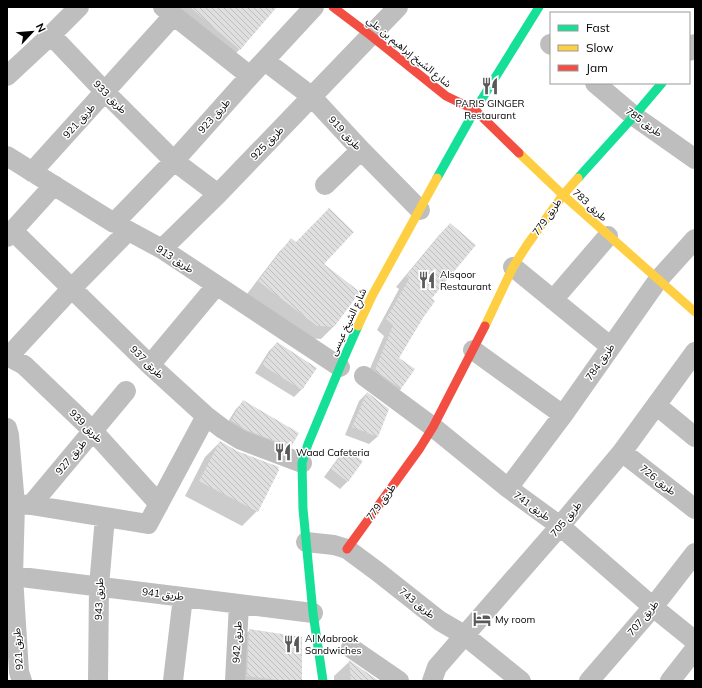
<svg xmlns="http://www.w3.org/2000/svg" width="702" height="688" viewBox="0 0 702 688" font-family="Mulish,'Noto Sans Arabic',sans-serif">
<style>
.shadow{fill:#0003}
.building{fill:url(#building-back-hatch)}
.lines{fill:none;stroke-linecap:round;stroke-linejoin:round}
.street{stroke:#bebebe;stroke-width:20}
.fast{stroke:#16e098;stroke-width:9}
.slow{stroke:#ffcf43;stroke-width:9}
.jam{stroke:#f24e42;stroke-width:9}
.labels{text-anchor:middle;dominant-baseline:central;stroke-width:3;stroke-linejoin:round;paint-order:stroke}
.street-label{font-size:10px;fill:#000;stroke:#fff}
.poi-label{font-size:10px;fill:#000;stroke:#fff;text-anchor:start}
</style>
<defs>
<pattern id="building-back-hatch" width="6" height="6" patternUnits="userSpaceOnUse"><rect width="6" height="6" fill="#dfdfdf"/><path d="M-1 5l2 2M0 0l6 6M5-1l2 2" fill="none" stroke="#bebebe"/></pattern>
</defs>
<rect width="100%" height="100%" fill="#fff"/>
<path class="shadow" d="M158,7h117l-35,42 -15,15z
M450,224l-20,74 -33,60 4,31 -11,10 -25,-19 19,-44 -7,-6 22,-41 -3,-2 44,-53z
M291,240l31,24 12,62 -13,13 -17,-1 -57,-44 32,-42z
M277,343l38,25 -14,22 -7,7 -39,-24 14,-22z
M367,393l21,16 -11,28 -8,7 -24,-9 14,-34z
M244,401l47,45 -8,8 -59,-26 12,-19z
M220,442l37,69 -15,15 -57,-30 20,-39z
M346,450l2,31 -8,8 -16,-12 14,-19z
M250,630l51,51h-68l1,-36z
M349,662l28,19h-43v-5z"/>
<path class="building" d="M190,7h87l-37,43z
M329,208l25,24 -30,32 36,28 -26,35 -17,-1 -59,-45 33,-43 5,4z
M450,223l26,22 -44,53 3,3 -12,17 -24,40 16,11 -14,20 -26,-19 18,-45 -7,-6 23,-40 -3,-3z
M277,342l40,26 -15,22 -40,-25z
M367,392l22,17 -11,28 -26,-10z
M243,400l56,33 -8,14 -45,-17 -15,-10z
M220,441l17,10 42,16 -1,2 1,1 -21,42 -59,-31z
M346,449l17,12 -15,21 -17,-13z
M249,629l53,8v44h-15l-40,-5z
M349,660l30,21h-28z"/>
<g class="lines">
<path class="street" d="M163,7l87,69
M51,35l28,-28
M550,44l1,1
M689,51l6,-7
M265,61l46,35 50,54 59,60
M7,76l44,-41 54,57 69,69 44,33
M595,83l39,33 61,43
M7,156l107,67 48,26 178,118
M32,172l141,-156
M325,185l36,-35
M114,223l60,-62 76,-85 64,-69
M13,231l137,134 56,51 17,13 18,11 61,23
M7,237l47,-52
M162,249l56,-55 180,-187
M513,267l98,80
M553,300l55,-64
M473,350l90,65
M7,356l17,9 69,66 66,73
M9,356l62,-67 57,-58
M150,365l66,-79
M364,376l69,51 75,61 52,38 93,81 42,34
M656,405l39,32
M7,428l2,7 6,69 -2,72 6,96 3,9
M622,452l73,57
M508,488l55,-73 95,-135 37,-41
M15,504l16,1 117,19 58,-108
M31,505l95,-114
M306,542l28,3 13,4 31,23 62,49 24,14 57,46
M13,576l300,37
M351,648l48,33
M98,681l1,-95 6,-69
M173,681l10,-84
M235,681l4,-77
M432,681l5,-14 123,-141 62,-74 73,-100
M589,681l64,-74 42,-54
M670,681l25,-32"/>
<path class="fast" d="M437,178l38,-68 64,-103
M578,178l56,-62 28,-33
M323,681l-10,-68 -10,-104 -1,-46 6,-19 32,-77 18,-41"/>
<path class="slow" d="M519,153l44,42 132,117
M358,326l14,-30 65,-118
M485,326l28,-59 14,-22 36,-50 15,-17"/>
<path class="jam" d="M333,7l37,28 76,61 29,14 44,43
M347,549l73,-101 13,-21 52,-101"/>
</g>
<defs>
<g id="restaurant-bare" transform="scale(1.38)"><path d="M-5-6h1v4h1v-4h1v4h1v-4h1v5L-1.5 .5V6h-2V.5L-5-1ZM5-6V6H3V1.5H1.5Q1.5-4 5-6Z" fill="#595959" stroke="#fff" stroke-width="2.5" paint-order="stroke"/></g>
<g id="hotel-bare" transform="scale(1.38)"><path d="M-6-4.5h1.5V1H6V5H4.5V3h-9V5H-6ZM-4 0a1.8 1.8 0 1 1 3.6 0ZM.5 0V-2.5h3Q6-2.5 6 0Z" fill="#595959" stroke="#fff" stroke-width="2.5" paint-order="stroke"/></g>
</defs>
<g fill-rule="evenodd">
<use href="#restaurant-bare" x="490" y="86"/>
<use href="#restaurant-bare" x="427" y="280"/>
<use href="#restaurant-bare" x="283" y="452"/>
<use href="#hotel-bare" x="482" y="619"/>
<use href="#restaurant-bare" x="292" y="644"/>
</g>
<g class="labels">
<g class="street-label">
<text transform="translate(409 52) rotate(39)">شارع الشيخ إبراهيم بن علي</text>
<text transform="translate(110 97) rotate(45)">طريق 933</text>
<text transform="translate(214 116) rotate(-48)">طريق 923</text>
<text transform="translate(79 121) rotate(-48)">طريق 921</text>
<text transform="translate(644 122) rotate(36)">طريق 785</text>
<text transform="translate(345 133) rotate(47)">طريق 919</text>
<text transform="translate(267 143) rotate(-46)">طريق 925</text>
<text transform="translate(590 205) rotate(42)">طريق 783</text>
<text transform="translate(547 217) rotate(-55)">طريق 779</text>
<text transform="translate(175 259) rotate(33)">طريق 913</text>
<text transform="translate(348 322) rotate(-65)">شارع الشيخ عيسى</text>
<text transform="translate(147 362) rotate(44)">طريق 937</text>
<text transform="translate(600 362) rotate(-55)">طريق 784</text>
<text transform="translate(86 426) rotate(45)">طريق 939</text>
<text transform="translate(71 457) rotate(-50)">طريق 927</text>
<text transform="translate(658 480) rotate(38)">طريق 726</text>
<text transform="translate(381 502) rotate(-54)">طريق 779</text>
<text transform="translate(532 506) rotate(36)">طريق 741</text>
<text transform="translate(566 519) rotate(-50)">طريق 705</text>
<text transform="translate(163 594) rotate(7)">طريق 941</text>
<text transform="translate(99 599) rotate(-88)">طريق 943</text>
<text transform="translate(417 603) rotate(39)">طريق 743</text>
<text transform="translate(643 618) rotate(-50)">طريق 707</text>
<text transform="translate(237 642) rotate(-87)">طريق 942</text>
<text transform="translate(18 649) rotate(-94)">طريق 921</text>
</g>
<g class="poi-label">
<text x="490" y="103" text-anchor="middle">PARIS GINGER<tspan x="490" dy="12">Restaurant</tspan></text>
<text x="440" y="274">Alsqoor<tspan x="440" dy="12">Restaurant</tspan></text>
<text x="296" y="452">Waad Cafeteria</text>
<text x="495" y="619">My room</text>
<text x="305" y="638">Al Mabrook<tspan x="305" dy="12">Sandwiches</tspan></text>
</g>
</g>
<rect width="702" height="688" fill="none" stroke="#000000" stroke-width="16"/>
<rect x="550" y="12" width="140" height="72" fill="#ffffff" stroke="#999999"/>
<rect x="558" y="25" width="20" height="6" fill="#16e098" stroke="#999999"/>
<text x="586" y="32" font-size="12" fill="#000000">Fast</text>
<rect x="558" y="45" width="20" height="6" fill="#ffcf43" stroke="#999999"/>
<text x="586" y="52" font-size="12" fill="#000000">Slow</text>
<rect x="558" y="65" width="20" height="6" fill="#f24e42" stroke="#999999"/>
<text x="586" y="72" font-size="12" fill="#000000">Jam</text>
<g transform="translate(32 32) rotate(64)" stroke="#ffffff" stroke-width="3" paint-order="stroke">
<path d="M0-3L7 15L0 10L-7 15Z" fill="#000000"/>
<text y="-6" font-size="11" font-weight="bold" text-anchor="middle" fill="#000000">N</text>
</g>
</svg>
